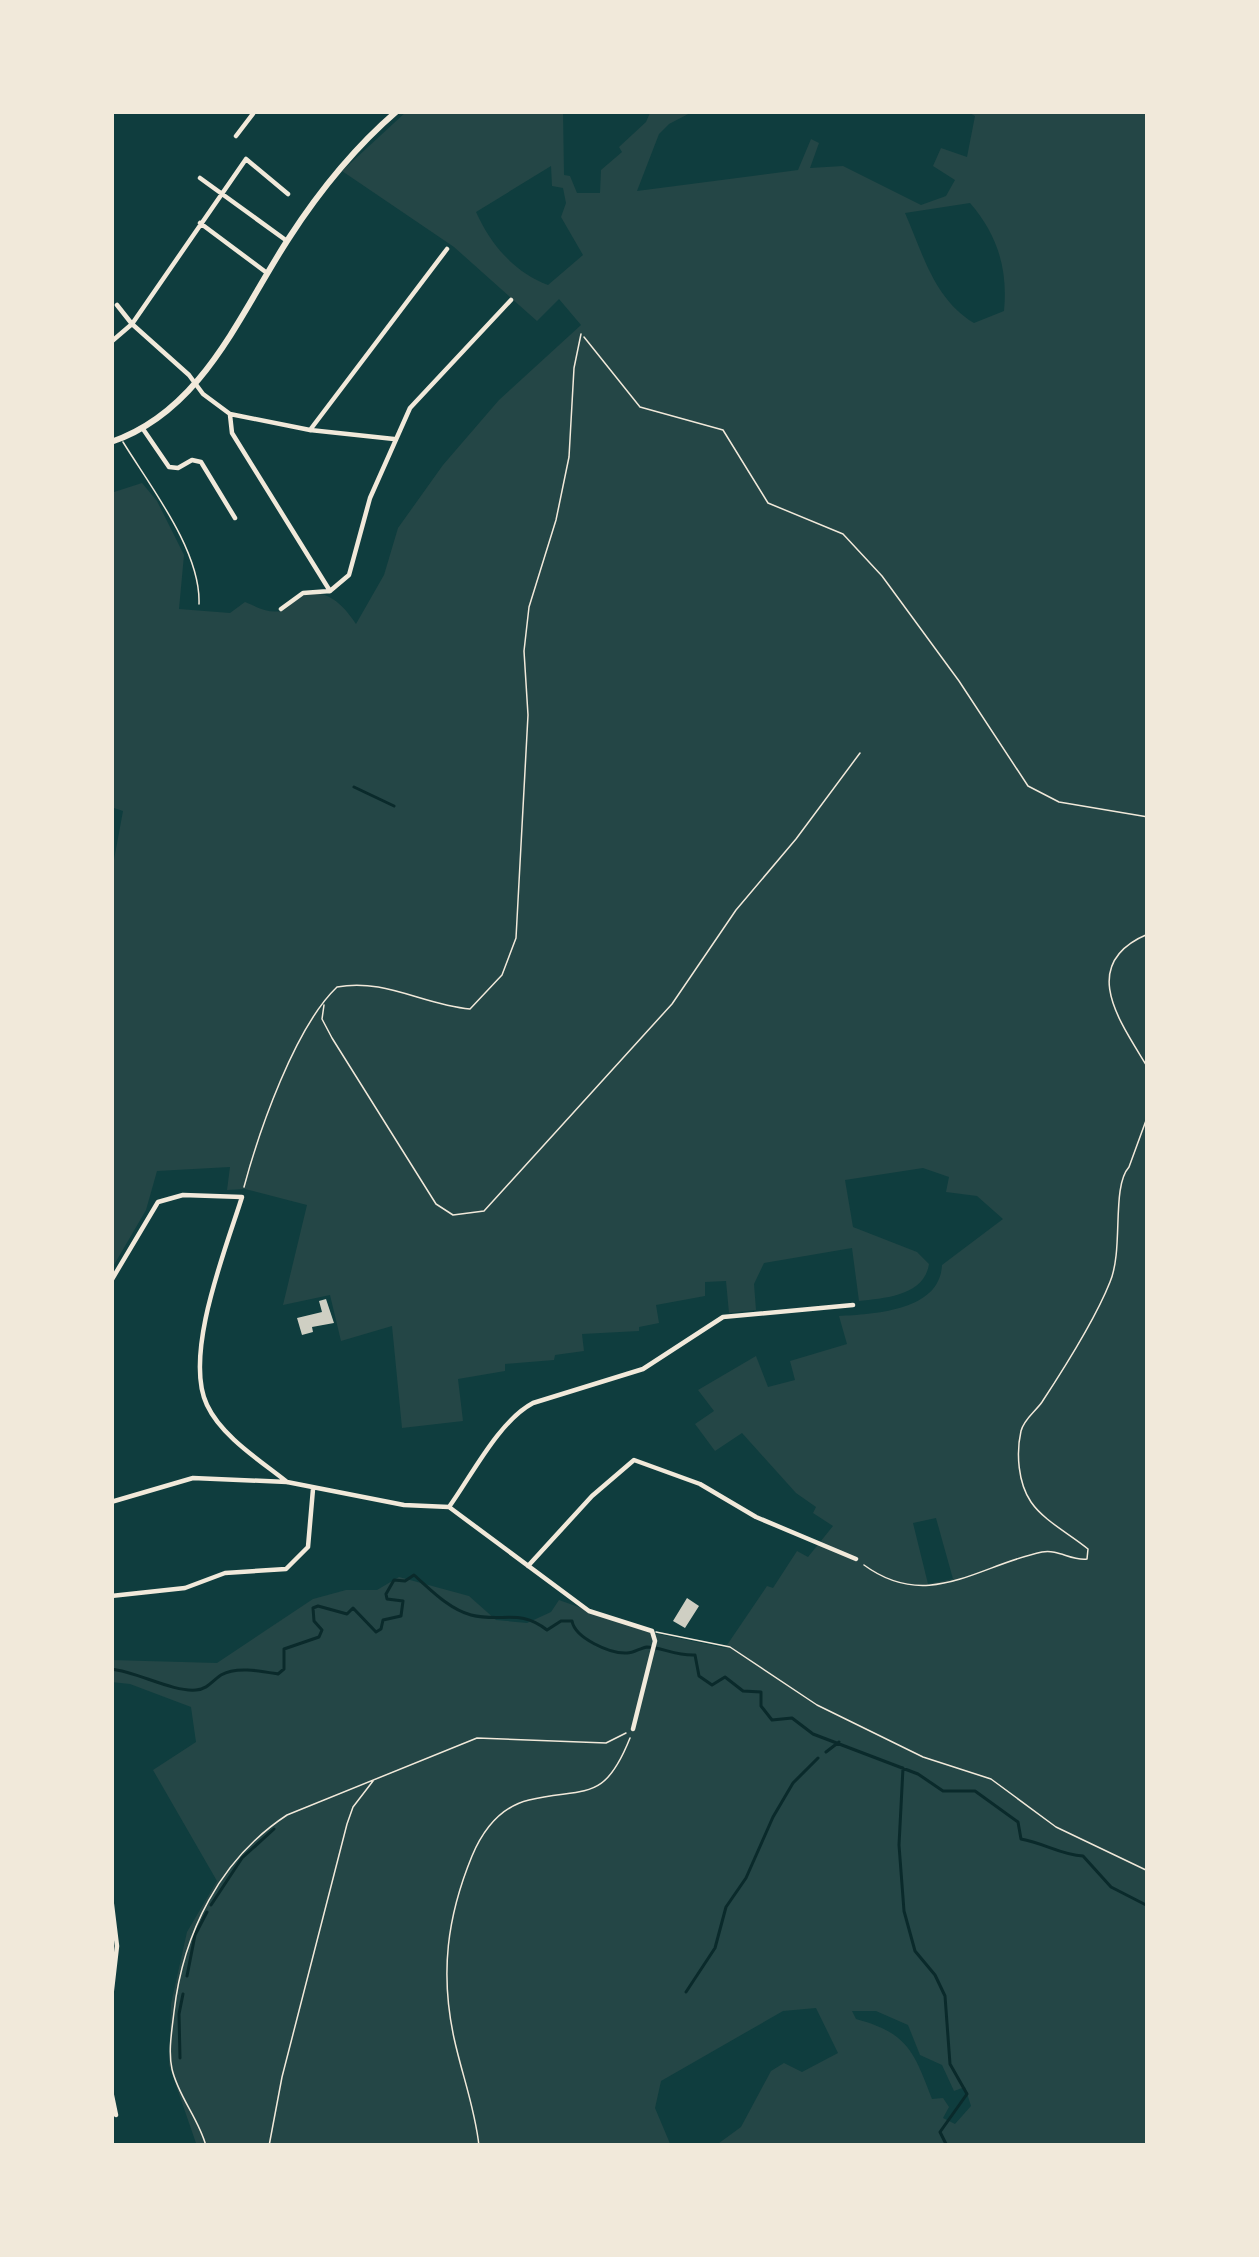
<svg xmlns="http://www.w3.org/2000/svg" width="1259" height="2257" viewBox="0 0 1259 2257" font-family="Overpass,sans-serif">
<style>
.green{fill:#244646;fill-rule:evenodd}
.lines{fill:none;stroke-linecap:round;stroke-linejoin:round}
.stream{stroke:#0a2a2b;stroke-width:3}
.building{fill:#cfcfc3}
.path{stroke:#f1e9da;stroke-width:1.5}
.service{stroke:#f1e9da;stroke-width:1.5}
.minor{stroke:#f1e9da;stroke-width:4.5}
.tertiary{stroke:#f1e9da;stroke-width:6}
</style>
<rect width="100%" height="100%" fill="#0f3d3e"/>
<path class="green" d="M407,111h156l1,64 6,1 7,17h23l1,-23 21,-18 -3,-5 27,-25 4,-9 44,-2 -25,13 -10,10 -22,57 161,-21 13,-31 8,4 -9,25 33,-2 78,39 25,-9 9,-16 -22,-14 8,-18 26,9 8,-41 -9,-5h182v2035h-433l26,-19 30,-56 13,-8 18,9 36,-19 -22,-45 -33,3 -122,70 -6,27 16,38h-474l-28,-81 2,-61 16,-72 30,-51 -64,-111 43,-28 -5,-35 -61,-23 -19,-2v-22l106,3 96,-64 33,-9h31l22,-13 70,19 27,24 31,3 24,-11 8,-12 89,32 77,16 42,-62 6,2 24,-37 11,6 25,-31 -20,-13 3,-6 -20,-14 -54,-60 -27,18 -20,-27 19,-13 -16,-21 58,-34 12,31 27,-7 -5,-19 57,-17 -8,-28c35,-2 101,-5 103,-51l61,-46 -26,-23 -31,-4 3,-15 -26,-9 -78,12 8,47 64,25 12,12c-5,32 -44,34 -70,37l-7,-53 -88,15 -10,21 2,26 -27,3 -3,-32 -21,1v14l-49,9 3,18 -20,4v4l-57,3 2,17 -29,4 -1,5 -49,4v7l-47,8 5,42 -61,7 -10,-102 -51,15 -11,-46 -47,10 24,-100 -62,-16 -18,1 3,-23 -73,4 -11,39 -35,60v-394l12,-65 -12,-4v-314l31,-10 15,18 27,54 -5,54 51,4 15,-11c12,5 26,13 39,8 6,-3 9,-10 16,-13 26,-12 44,9 56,27l28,-49 14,-47 45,-63 56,-65 82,-75 -22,-26 -22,22 -83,-74 -112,-76zM551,166l1,20 11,2 3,15 -5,14 22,38 -35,30c-34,-13 -57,-40 -72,-73zM970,203c28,32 38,67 34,108l-30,12c-40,-24 -51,-69 -69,-110zM936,1518l17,61 -25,5 -15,-61zM852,2011h24l32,14 12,30 22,10 12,26 11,-4 6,19 -16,18 -12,-6 6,-11 -6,-9 -11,1c-18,-47 -24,-66 -76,-80z"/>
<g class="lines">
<path class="stream" d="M354,787l40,19
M111,1669c27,3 61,23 85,21 12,-1 16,-9 25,-15 15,-9 40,-4 57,-1l6,-5v-20l35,-12 3,-7 -8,-9 -1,-13 5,-2 29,8 6,-6 23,24 5,-3 2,-9 18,-4 2,-15 -16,-2 -1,-5 8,-14 11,1 9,-6c17,15 35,34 57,40 32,8 48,-7 76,15l14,-9h11c3,17 38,33 55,32 7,0 13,-5 20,-6 14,0 29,9 48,8l4,21 13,9 13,-8 18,14 18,1v14l11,14 20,-2 21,16 105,40 25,17h32l43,31 3,17c23,4 40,16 62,17l28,31 37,19
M826,1752l13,-10
M903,1768l-4,77 5,66 11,40 20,24 10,21 5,68 17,30 -27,38 7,14
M211,1905l31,-47 32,-29
M187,1976l8,-41 12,-23
M686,1992l29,-44 11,-41 20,-29 27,-61 20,-34 25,-25
M180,2058l-1,-44 4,-20"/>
</g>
<path class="building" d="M326,1299l8,24 -22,4 1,5 -11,3 -5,-17 25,-6 -3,-11z
M687,1598l12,8 -14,22 -12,-7z"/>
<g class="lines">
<path class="path" d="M584,337l56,70 83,23 45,73 75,31 39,42 77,105 69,105 31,16 89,15
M1148,934c-72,30 -27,89 0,134
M324,1005l-2,14 10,19 104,166 17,11 31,-4 188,-207 64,-94 60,-71 64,-86
M244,1187c15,-56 51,-160 93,-200 48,-9 86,18 133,22l32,-34 14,-37 12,-223 -4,-64 5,-44 27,-87 13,-63 5,-89 7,-34
M864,1565c64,47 115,0 178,-13 17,-3 29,9 45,7l1,-10c-18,-15 -44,-28 -57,-47 -13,-19 -15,-49 -10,-71 3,-12 14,-19 21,-29 23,-35 53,-82 68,-120 14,-33 1,-95 19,-115l19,-52
M206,2146c-7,-27 -28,-50 -34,-77 -4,-18 0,-39 2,-57 9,-79 46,-153 113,-197l190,-77 129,5 20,-10
M269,2146l13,-69 65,-253 6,-17 20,-26
M479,2146c-4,-38 -17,-71 -25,-108 -14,-65 -7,-121 18,-182 11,-26 28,-49 57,-56 58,-13 75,3 101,-62"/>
<path class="service" d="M123,442c27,44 78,109 76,162
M656,1632l74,15 87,58 106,52 68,22 65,48 92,44"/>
<path class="minor" d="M236,136l19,-25
M200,178l87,63
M288,194l-42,-35 -114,165 57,51 14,19 27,20 80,16 84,9
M200,223l67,50
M111,342l21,-18 -15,-19
M230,415l2,18 98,158
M143,429l26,38 9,1 14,-8 9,2 34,56
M310,430l137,-181
M330,591l19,-16 21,-77 40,-90 101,-108
M281,609l22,-16 27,-2
M111,1281l47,-79 25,-7 59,2c-16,51 -59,158 -35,208 15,32 54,56 80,77
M111,1502l82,-24 94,4 117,23 45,2 140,104 63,20 3,10 -22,88
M449,1507c23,-32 50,-86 84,-104l110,-34 80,-52 130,-12
M528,1566l64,-70 42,-36 66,24 56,33 100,42
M111,1596l74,-8 40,-15 61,-4 22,-22 5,-58
M111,1897l6,49 -6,52
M111,2091l5,24"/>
<path class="tertiary" d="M111,442c92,-31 129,-129 178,-204 31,-48 65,-90 108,-127"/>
</g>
<rect width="1259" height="2257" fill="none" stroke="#f1e9da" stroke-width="228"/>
</svg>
